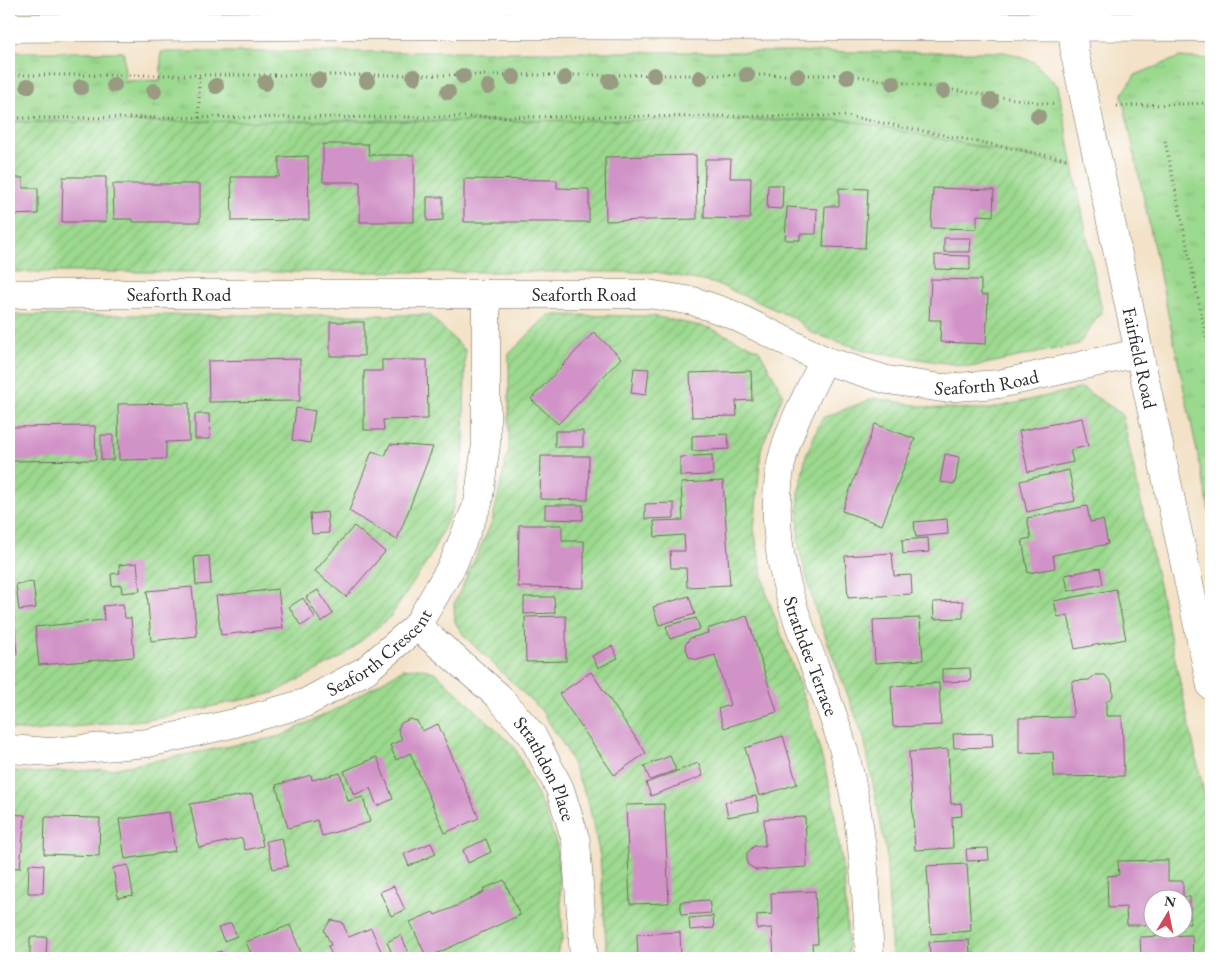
<svg xmlns="http://www.w3.org/2000/svg" width="1220" height="967" viewBox="0 0 1220 967" font-family="'EB Garamond',serif">
<style>
.grass{fill:url(#grass-tufts);stroke:#63825c}
.garden{fill:url(#garden-furrows);stroke:#63825c;fill-rule:evenodd}
.building{fill:#d193c7}
.lines{fill:none;stroke-linecap:round;stroke-linejoin:round}
.minor-casing{stroke:#716b62;stroke-width:29}
.primary-casing{stroke:#716b62;stroke-width:29}
.path{stroke:#716b62;stroke-width:3;stroke-dasharray:1 4;stroke-linecap:butt}
.minor{stroke:#fff;stroke-width:28}
.primary{stroke:#fff;stroke-width:28}
.tree{fill:#989a82}
.labels{text-anchor:middle;dominant-baseline:central;stroke-width:5;stroke-linejoin:round;paint-order:stroke}
.street-label{font-size:19px;fill:#2b2b2b;stroke:#fff}
</style>
<defs>
<pattern id="grass-tufts" width="24" height="20" patternUnits="userSpaceOnUse" patternTransform="scale(1.25)"><rect width="24" height="20" fill="#9bd98e"/><path d="M3 7l-1-3M5 7V3M7 7l1-3M15 17l-1-3M17 17v-4M19 17l1-3" fill="none" stroke="#86ba7b"/></pattern>
<pattern id="garden-furrows" width="10" height="10" patternUnits="userSpaceOnUse" patternTransform="scale(1.25)"><rect width="10" height="10" fill="#9bd98e"/><path d="M-1 1l2-2M0 10L10 0M9 11l2-2" fill="none" stroke="#86ba7b"/></pattern>
</defs>
<rect width="100%" height="100%" fill="#fff"/>
<filter id="ink" filterUnits="userSpaceOnUse"><feTurbulence type="fractalNoise" baseFrequency=".02" numOctaves="2"/><feDisplacementMap in="SourceGraphic" scale="10" xChannelSelector="R" yChannelSelector="G"/><feConvolveMatrix kernelMatrix="1 2 1 2 8 2 1 2 1" color-interpolation-filters="sRGB"/></filter>
<filter id="wash" filterUnits="userSpaceOnUse"><feTurbulence type="fractalNoise" baseFrequency=".0096" numOctaves="4" result="noise"/><feDisplacementMap in="SourceGraphic" scale="20" xChannelSelector="R" yChannelSelector="G"/><feGaussianBlur stdDeviation="1.12" result="paint"/><feColorMatrix in="noise" values="0 0 0 0 0 0 0 0 0 0 0 0 0 0 0 0 0 1.4 0 .05"/><feComposite in="paint" operator="in"/></filter>
<g filter="url(#wash)">
<rect width="100%" height="100%" fill="#f3e2c7"/>
<path class="grass" d="M9,52h115l1,29 36,-1v-28h844l29,10 24,24 15,80 -227,-46 -837,2z
M1180,57l31,2v459l-89,-423 13,-20z"/>
<path class="garden" d="M846,120l227,46 29,145 -23,33 -108,23 -104,-16 -55,-18 -18,-15 -77,-34 -60,-12h-648v-150z
M9,315h420l36,35 -1,103 -11,55 -24,51 -38,57 -49,41 -68,36 -120,26 -122,12 -23,-2z
M548,315l105,1 57,12 49,22 24,44 -22,55 -7,81 12,62 45,126 21,77 12,83 5,80h-242l-7,-102 -12,-55 -22,-52 -25,-39 -77,-74 -9,-14 -1,-18 38,-82 17,-73v-95z
M1082,388l40,26 89,412v132h-319l-6,-107 -22,-113 -49,-129 -17,-65 1,-53 7,-36 16,-37 52,-20 59,10 56,1zM1152,900h30v30h-30z
M419,668l16,4 79,74 31,65 12,35 6,92 -8,20h-546v-188l23,3 80,-4 169,-33 55,-27 67,-40z"/>
<g id="blocks">
<path class="building" d="M323,144h45l1,11h45v67h-54v-40h-37z
M696,155l1,64 -91,2 -1,-64z
M308,156l1,64 -77,1 -1,-44h48v-20z
M705,159h26l-1,19h21l-1,41 -46,-1z
M63,177h43v45h-44z
M9,178h14v10h15v26l-29,1z
M464,179l93,1v8l32,1v33h-125z
M113,184h87v38h-67v-3h-19z
M768,185h15l-1,24 -15,-1z
M839,188l29,1 -3,59 -42,-1 2,-41h14z
M933,188l61,2 -1,26 -16,-1v14l-46,-1z
M427,197h16v23l-16,1z
M787,207l30,2 -1,25h-16v6h-15z
M944,238h27l-1,14h-26z
M935,255l35,1v14l-35,-1z
M931,279l50,1v15h7l-2,49 -46,-2 1,-22h-12z
M330,322h34v34h-34z
M594,332l27,26 -63,66 -27,-25z
M300,359v42l-91,1 -1,-41z
M382,360h45l1,59 -45,1 1,10h-20v-59h18z
M634,368l15,1 -3,26 -15,-2z
M751,371l1,29 -16,1 1,15 -45,1 -2,-44z
M189,403v38l-23,1v17l-47,1 -1,-56z
M296,408l19,3 -5,32 -18,-3z
M195,414h14l1,25h-15z
M1082,418l6,28 -18,4 3,12 -45,10 -9,-41z
M875,424l40,15 -33,86 -40,-14z
M95,426l1,34 -87,1v-34z
M555,431h28v16h-28z
M728,434l1,15 -37,2v-15z
M101,435h12v25h-12z
M390,444l43,3 -36,93 -48,-29 23,-60 13,5z
M945,454l14,3 -4,27 -15,-2z
M712,455l1,20 -33,1v-19z
M541,456h48l-1,44 -48,-1z
M1069,470l6,31 -48,11 -7,-31z
M723,481l7,104 -43,2 -1,-19h-15l-1,-17h15l-1,-16 -29,2 -1,-16 29,-1 -2,-37z
M674,503v15l-29,1v-15z
M545,505h38v15l-38,-1z
M1087,506l3,16 13,-2 5,24 -55,11 2,13 -27,5 -6,-33 9,-2 -4,-20z
M327,512l2,21 -17,1 -2,-20z
M947,519l1,15 -32,3 -2,-15z
M519,525h43v16h22v47l-66,-1z
M354,526l31,26 -39,45 -31,-26z
M928,538l1,14 -26,2 -1,-14z
M892,553l2,23 17,-1 1,19 -64,4 -3,-42z
M209,556l2,28 -15,1 -2,-28z
M137,563l3,28 -18,2 -1,-8 -9,1 -1,-12 9,-1 -1,-8z
M1100,568l3,16 -35,7 -3,-16z
M33,582l3,26 -17,2 -3,-26z
M192,587l5,49 -46,5 -4,-50z
M278,589l5,39 -62,7 -5,-39z
M1116,589l10,50 -51,10 -7,-34 -10,2 -4,-16z
M318,590l15,24 -12,8 -15,-25z
M689,596l6,18 -36,11 -6,-18z
M524,597h30l1,16 -31,1z
M303,598l12,19 -14,9 -12,-19z
M963,601v17l-29,1 -1,-17z
M123,604l2,14h6l3,39 -95,8 -4,-38 69,-7 -1,-14z
M13,605l4,49h-8v-48z
M566,616v45l-40,1 -1,-45z
M747,616l30,96 -53,16 -6,-19 12,-4 -15,-50 -18,5 -8,-3 -4,-12 5,-7 18,-5 -1,-4z
M696,618l4,11 -30,10 -4,-13z
M920,618l3,42 -48,3 -2,-43z
M612,646l6,12 -20,10 -6,-12z
M970,668l1,13 -29,1v-13z
M591,672l55,81 -32,22 -55,-81z
M1095,675h10l7,8 1,13 -7,6v14h16l2,60 -70,1 -1,-25 -34,1v-35l54,-1 -1,-36 17,-1z
M939,683l2,42 -48,2 -2,-41z
M410,719l7,2 5,10 16,-7 41,94 -34,15 -35,-80 -14,7 -6,-15 12,-5 -4,-11 3,-6z
M992,733l1,14 -39,1 -1,-14z
M783,736l14,48 -38,12 -14,-48z
M948,749l3,55 10,-1 1,13 -10,1 1,31 -38,2 -6,-98z
M670,756l6,14 -26,10 -6,-14z
M377,757l16,42 -16,7 -7,-18 -16,7 -10,-24z
M698,763l5,13 -52,20 -5,-13z
M340,773l8,28 15,-4 7,25 -48,14 -5,-16 -29,8 -12,-43 35,-10 1,5z
M252,794l11,52 -18,4 -3,-12 -43,10 -9,-44z
M756,796l3,15 -31,6 -3,-15z
M664,804l5,99 -39,1 -4,-99z
M169,812l6,39 -50,8 -6,-40z
M9,814l16,1 -5,53 -11,-1z
M45,817l55,1 -1,38 -55,-2z
M805,817l2,50 -51,3 -9,-6v-11l7,-7h11l-1,-27z
M282,838l6,28 -15,3 -7,-28z
M486,839l5,13 -23,11 -5,-13z
M431,843l5,11 -27,12 -5,-12z
M988,848l1,12 -22,1 -1,-12z
M1168,860v21h15v16h7v27h-8v-24h-30v25h-25l-1,-18 -18,1 -1,-32 12,-1 -1,-14z
M29,864l15,1 -1,28h-15z
M967,864l4,67 -40,3 -4,-68z
M128,865l5,30 -15,3 -5,-30z
M504,880l16,35 -93,43 -17,-36 23,-10 2,3 24,-10 25,-13 -1,-3z
M394,886l11,24 -14,6 -11,-24z
M815,891l3,53h-6l1,14h-39l-2,-30 -15,1v-14l15,-1 -1,-21z
M709,900l2,13 -29,2 -2,-13z
M713,916l1,12 -24,2 -1,-12z
M331,920l11,2 7,15 22,-9 13,30h-51l-5,-12 3,-1 -7,-15z
M231,923l6,13 -13,5 -6,-13z
M290,925l13,33h-50l-7,-16z
M680,932l1,26h-43l-1,-24z
M401,935l10,23h-17l-7,-16z
M1192,935l1,23h-52l-1,-21z
M30,937h17l-1,21h-16z
M969,940l1,13h5v5h-45l-1,-16z
M221,951l3,7h-22z"/>
</g>
</g>
<g filter="url(#ink)">
<use href="#blocks" fill-opacity="0" stroke="#716b62" stroke-width="1"/>
<g class="lines">
<g class="minor-casing">
<g id="minor">
<path id="s1" d="M1072,27l3,28 136,631"/>
<path id="s2" d="M9,294h639l45,7 38,13 93,46 63,20 55,8 57,-4 139,-31"/>
<path id="s3" d="M824,360c-17,37 -40,75 -45,116 -13,97 32,169 60,258 23,73 27,149 31,224"/>
<path id="s4" d="M417,626l80,69 35,40 28,54 16,52 8,117"/>
<path id="s5" d="M9,749l41,3 98,-9 87,-20 70,-20 61,-33 51,-44 36,-62 25,-61 8,-59v-150"/>
</g>
</g>
<g class="primary-casing">
<path id="primary" d="M9,28l395,-3 807,2"/>
</g>
<path class="path" d="M9,75h841l206,30
M1117,106l94,-3
M9,118l838,-2 219,43
M199,118v-44
M1165,141l46,219"/>
<use href="#minor" class="minor"/>
<use href="#primary" class="primary"/>
</g>
<g class="tree">
<circle cx="654" cy="75" r="8"/>
<circle cx="747" cy="75" r="8"/>
<circle cx="463" cy="76" r="8"/>
<circle cx="797" cy="76" r="8"/>
<circle cx="414" cy="77" r="8"/>
<circle cx="513" cy="77" r="8"/>
<circle cx="847" cy="77" r="8"/>
<circle cx="565" cy="78" r="8"/>
<circle cx="700" cy="78" r="8"/>
<circle cx="318" cy="80" r="8"/>
<circle cx="367" cy="81" r="8"/>
<circle cx="610" cy="81" r="8"/>
<circle cx="265" cy="83" r="8"/>
<circle cx="893" cy="83" r="8"/>
<circle cx="114" cy="85" r="8"/>
<circle cx="28" cy="86" r="8"/>
<circle cx="216" cy="86" r="8"/>
<circle cx="81" cy="87" r="8"/>
<circle cx="488" cy="87" r="8"/>
<circle cx="154" cy="91" r="8"/>
<circle cx="943" cy="91" r="8"/>
<circle cx="448" cy="92" r="8"/>
<circle cx="991" cy="101" r="8"/>
<circle cx="1038" cy="116" r="8"/>
</g>
</g>
<g class="labels">
<g class="street-label">
<text stroke="none"><textPath href="#s2" startOffset="170">Seaforth Road</textPath></text>
<text stroke="none"><textPath href="#s2" startOffset="575">Seaforth Road</textPath></text>
<text stroke="none"><textPath href="#s1" startOffset="338">Fairfield Road</textPath></text>
<text stroke="none"><textPath href="#s2" startOffset="995">Seaforth Road</textPath></text>
<text stroke="none"><textPath href="#s5" startOffset="392">Seaforth Crescent</textPath></text>
<text stroke="none"><textPath href="#s3" startOffset="310">Strathdee Terrace</textPath></text>
<text stroke="none"><textPath href="#s4" startOffset="195">Strathdon Place</textPath></text>
</g>
</g>
<rect width="1220" height="967" fill="none" stroke="#fff" stroke-width="30"/>
<g transform="translate(1168 914) rotate(10)"><circle r="24" fill="#ffffff" stroke="#aaaaaa"/>
<path d="M0-4L9 19L0 12L-9 19Z" fill="#d1495b"/>
<text y="-8" font-size="14" font-weight="bold" text-anchor="middle" fill="#2b2b2b">N</text>
</g>
</svg>
